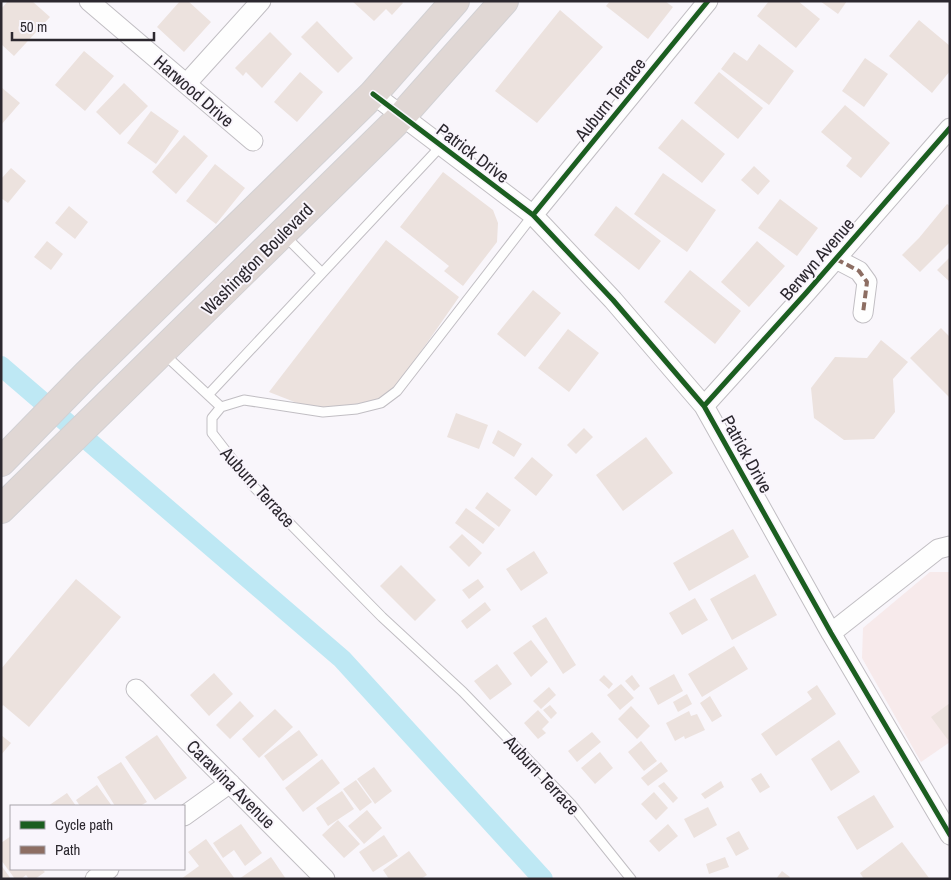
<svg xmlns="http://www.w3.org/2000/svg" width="951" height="880" viewBox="0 0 951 880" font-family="'Archivo Narrow',sans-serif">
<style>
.education{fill:#f7eaeb}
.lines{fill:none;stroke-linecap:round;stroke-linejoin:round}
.canal{stroke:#bee8f4;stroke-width:20}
.building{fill:#ece2de}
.lane-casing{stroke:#c1bec3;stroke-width:11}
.street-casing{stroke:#c1bec3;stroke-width:21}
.highway-casing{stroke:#d2d1d4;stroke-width:30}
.lane{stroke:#fefefe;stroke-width:9}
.street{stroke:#fefefe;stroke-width:19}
.highway{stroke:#e0d7d4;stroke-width:28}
.quiet{stroke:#8d6e63;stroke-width:4;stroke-dasharray:8 4;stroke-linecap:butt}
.cycleway-casing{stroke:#f9f5fc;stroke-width:8}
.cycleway{stroke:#1b5e20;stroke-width:5}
.labels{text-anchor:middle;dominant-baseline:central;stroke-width:4;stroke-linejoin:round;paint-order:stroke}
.street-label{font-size:18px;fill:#2c282f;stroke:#f9f5fc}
</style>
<rect width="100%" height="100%" fill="#f9f6fb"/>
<path class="education" d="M930,572h20l-2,168 2,-1v3l-29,20 -59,-104 1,-30z"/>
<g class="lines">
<path class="canal" d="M1,366l341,293 201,220"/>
</g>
<path class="building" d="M8,1h24l18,16 -36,39 -13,-12v-35z
M180,1h8l23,21 -27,30 -27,-25z
M352,1h49l2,2 -11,12 -6,-6 -12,12z
M610,1h55l8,6 -25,32 -42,-33z
M769,1h29l22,18 -24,29 -39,-32z
M820,1h27l-9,13z
M560,10l43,37 -66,76 -42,-32z
M919,20l31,26v25l-18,22 -43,-37z
M317,21l36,37 -15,15 -37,-36z
M270,32l22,22 -30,34 -16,-16 -3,4 -8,-8z
M759,44l35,27 -25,34 -48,-36 13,-17 13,9z
M84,51l30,25 -29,35 -30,-26z
M865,58l23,16 -24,33 -22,-16z
M300,72l23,20 -26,30 -23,-20z
M719,72l44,36 -25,31 -44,-36z
M124,83l24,23 -28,29 -24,-23z
M1,87l19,16 -19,22z
M845,105l45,38 -29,35 -15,-12 6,-8 -31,-26z
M151,111l28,20 -23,33 -29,-21z
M682,119l43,35 -23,29 -44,-35z
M184,135l24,21 -32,38 -24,-22z
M215,164l30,24 -29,36 -30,-23z
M754,166l16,15 -12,14 -17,-15z
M11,168l15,13 -18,22 -7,-5v-19z
M443,172l50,38 5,13 -1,19 -34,44 -19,-15 5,-5 -49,-39z
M663,173l53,37 -29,42 -53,-38z
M780,199l38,29 -21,28 -39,-28z
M947,204l3,2v36l-30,30 -18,-17 17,-17z
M69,206l19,16 -13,17 -20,-16z
M616,206l45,35 -22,29 -45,-35z
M386,240l73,57 -69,99 -34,8 -41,6 -46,-18z
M47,241l16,13 -12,16 -17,-13z
M757,241l28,25 -36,41 -28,-25z
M950,257v25l-13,-12z
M690,270l51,41 -26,33 -51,-42z
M533,290l28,23 -36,44 -28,-23z
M941,328l9,9v61l-40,-40z
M568,329l31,24 -30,39 -31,-24z
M881,340l27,22 -15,17 2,33 -21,27 -30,1 -30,-22 -3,-30 24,-31 32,1z
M456,413l32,12 -9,24 -32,-12z
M584,428l9,9 -17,17 -9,-9z
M498,430l24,14 -8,13 -22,-14z
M646,437l27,36 -50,38 -27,-36z
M532,457l21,18 -17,21 -22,-18z
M487,492l24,18 -12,17 -24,-19z
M466,508l29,21 -12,15 -28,-21z
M733,529l16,28 -60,34 -16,-28z
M462,534l20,19 -13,14 -20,-20z
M534,551l14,22 -27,18 -15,-22z
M401,565l35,35 -21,21 -35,-35z
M755,574l22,41 -45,25 -22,-41z
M76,579l45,38 -92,110 -26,-22 -2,3v-39z
M478,579l6,8 -15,12 -7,-9z
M695,598l13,22 -26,15 -13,-22z
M485,602l6,8 -24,19 -6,-8z
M546,617l30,48 -13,9 -31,-48z
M531,640l17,22 -17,15 -18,-24z
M734,646l14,23 -46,28 -14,-23z
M497,664l15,20 -22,16 -16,-19z
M214,673l19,21 -24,22 -19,-21z
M674,674l9,17 -25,14 -9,-17z
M604,675l9,9 -4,5 -10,-9z
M632,675l8,11 -6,5 -9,-10z
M621,684l13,14 -14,12 -13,-15z
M817,685l19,29 -60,42 -15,-22 51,-35 -5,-7z
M549,687l7,8 -15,14 -8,-8z
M687,694l5,10 -14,8 -5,-10z
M710,696l12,20 -10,6 -12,-19z
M240,701l14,15 -24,23 -14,-14z
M950,703v36l-2,1 -17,-23z
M550,705l7,8 -6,6 -8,-9z
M631,706l19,20 -13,13 -19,-20z
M275,709l18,18 -34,31 -17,-19z
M538,710l11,12 -7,7 4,4 -8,6 -14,-16z
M689,711l2,5 6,-2 8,16 -20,9 -1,-3 -9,5 -9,-18z
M299,730l19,25 -35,26 -19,-25z
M592,732l9,10 -24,20 -9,-11z
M1,735l10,8 -10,12z
M157,735l30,43 -32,22 -30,-43z
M839,740l21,32 -29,19 -20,-32z
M641,741l16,20 -13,10 -16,-19z
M600,752l13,16 -18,16 -14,-16z
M322,759l18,24 -37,29 -18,-24z
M121,762l26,40 -7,4h-25l-18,-29z
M661,762l7,9 -20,15 -7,-8z
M374,767l18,24 -17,13 -18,-25z
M761,773l9,14 -10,6 -9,-14z
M356,780l16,22 -12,9 -17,-22z
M721,781l3,6 -19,12 -4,-5z
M664,782l14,16 -5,5 -15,-17z
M97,785l15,21h-32l-4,-6z
M342,791l12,18 -26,17 -12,-18z
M654,792l14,16 -12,12 -15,-16z
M67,793l9,13h-28z
M874,795l20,32 -37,23 -20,-33z
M708,807l9,18 -23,13 -10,-19z
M367,810l15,18 -18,16 -16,-18z
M338,820l22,24 -16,14 -22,-23z
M241,824l21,29 -17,13 -11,-16 -11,8 -10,-15z
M668,824l10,12 -19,16 -10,-11z
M739,831l10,18 -13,7 -10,-18z
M384,835l14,21 -25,16 -14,-20z
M11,836v33h31l3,3 -10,7h-6l-3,-4 -5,4h-6l-14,-19v-17z
M206,839l29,40h-54l18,-13 -11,-14z
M902,842l27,36 -65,1 -4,-6z
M409,851l18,24 -6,4h-32l-6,-9z
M271,857l15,22h-47z
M725,857l4,10 -20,7 -3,-10z
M1,865l10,14h-10z
M782,871l8,6 -1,2h-13z"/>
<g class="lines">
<g class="lane-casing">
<path id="lane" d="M533,215l-136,176 -16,12 -24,6 -34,3 -79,-12 -23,7 -9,11v15l41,53 129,131 81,75 108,112 60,75
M285,236l37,37
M163,353l58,54
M208,395l233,-249"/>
</g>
<g class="street-casing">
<path id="street" d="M89,1l164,140
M186,84l75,-83
M373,94l160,121 80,85 91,106 127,227 119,202
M533,215l175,-214
M836,259l23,12 8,11 -4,31
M704,406l102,-113 144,-165
M831,633l107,-84 12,-3
M136,689l189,190
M184,816l46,-33
M95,879l14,-10"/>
</g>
<g class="highway-casing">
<path id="highway" d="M1,462l85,-87 287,-281 82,-93
M1,509l400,-392 103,-116"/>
</g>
<use href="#lane" class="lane"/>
<use href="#street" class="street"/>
<use href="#highway" class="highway"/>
<path class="quiet" d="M836,259l23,12 8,11 -4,31"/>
<g class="cycleway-casing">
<path id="cycleway" d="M373,94l160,121 80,85 91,106 127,227 119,202
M533,215l175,-214
M704,406l102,-113 144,-165"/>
</g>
<use href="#cycleway" class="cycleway"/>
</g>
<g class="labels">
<g class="street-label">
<text transform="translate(194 91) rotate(41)">Harwood Drive</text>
<text transform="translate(610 99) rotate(-51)">Auburn Terrace</text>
<text transform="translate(473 153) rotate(37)">Patrick Drive</text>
<text transform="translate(257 259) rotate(-45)">Washington Boulevard</text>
<text transform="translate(817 259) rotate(-49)">Berwyn Avenue</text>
<text transform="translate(747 454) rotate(61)">Patrick Drive</text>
<text transform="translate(258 487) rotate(48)">Auburn Terrace</text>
<text transform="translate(542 775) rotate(47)">Auburn Terrace</text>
<text transform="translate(231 784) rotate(45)">Carawina Avenue</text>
</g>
</g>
<rect width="951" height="880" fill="none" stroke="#2c282f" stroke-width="5"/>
<rect x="10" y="805" width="175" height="65" fill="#f9f5fc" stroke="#a7a3aa"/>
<rect x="20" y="821" width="25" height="8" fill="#1b5e20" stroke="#a7a3aa"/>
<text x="55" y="830" font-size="15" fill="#2c282f">Cycle path</text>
<rect x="20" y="846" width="25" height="8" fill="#8d6e63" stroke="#a7a3aa"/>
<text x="55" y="855" font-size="15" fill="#2c282f">Path</text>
<path d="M12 32v8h142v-8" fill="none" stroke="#2c282f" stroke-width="2.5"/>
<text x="20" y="32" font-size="15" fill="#2c282f" stroke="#f9f5fc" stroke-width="4" paint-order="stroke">50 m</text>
</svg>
